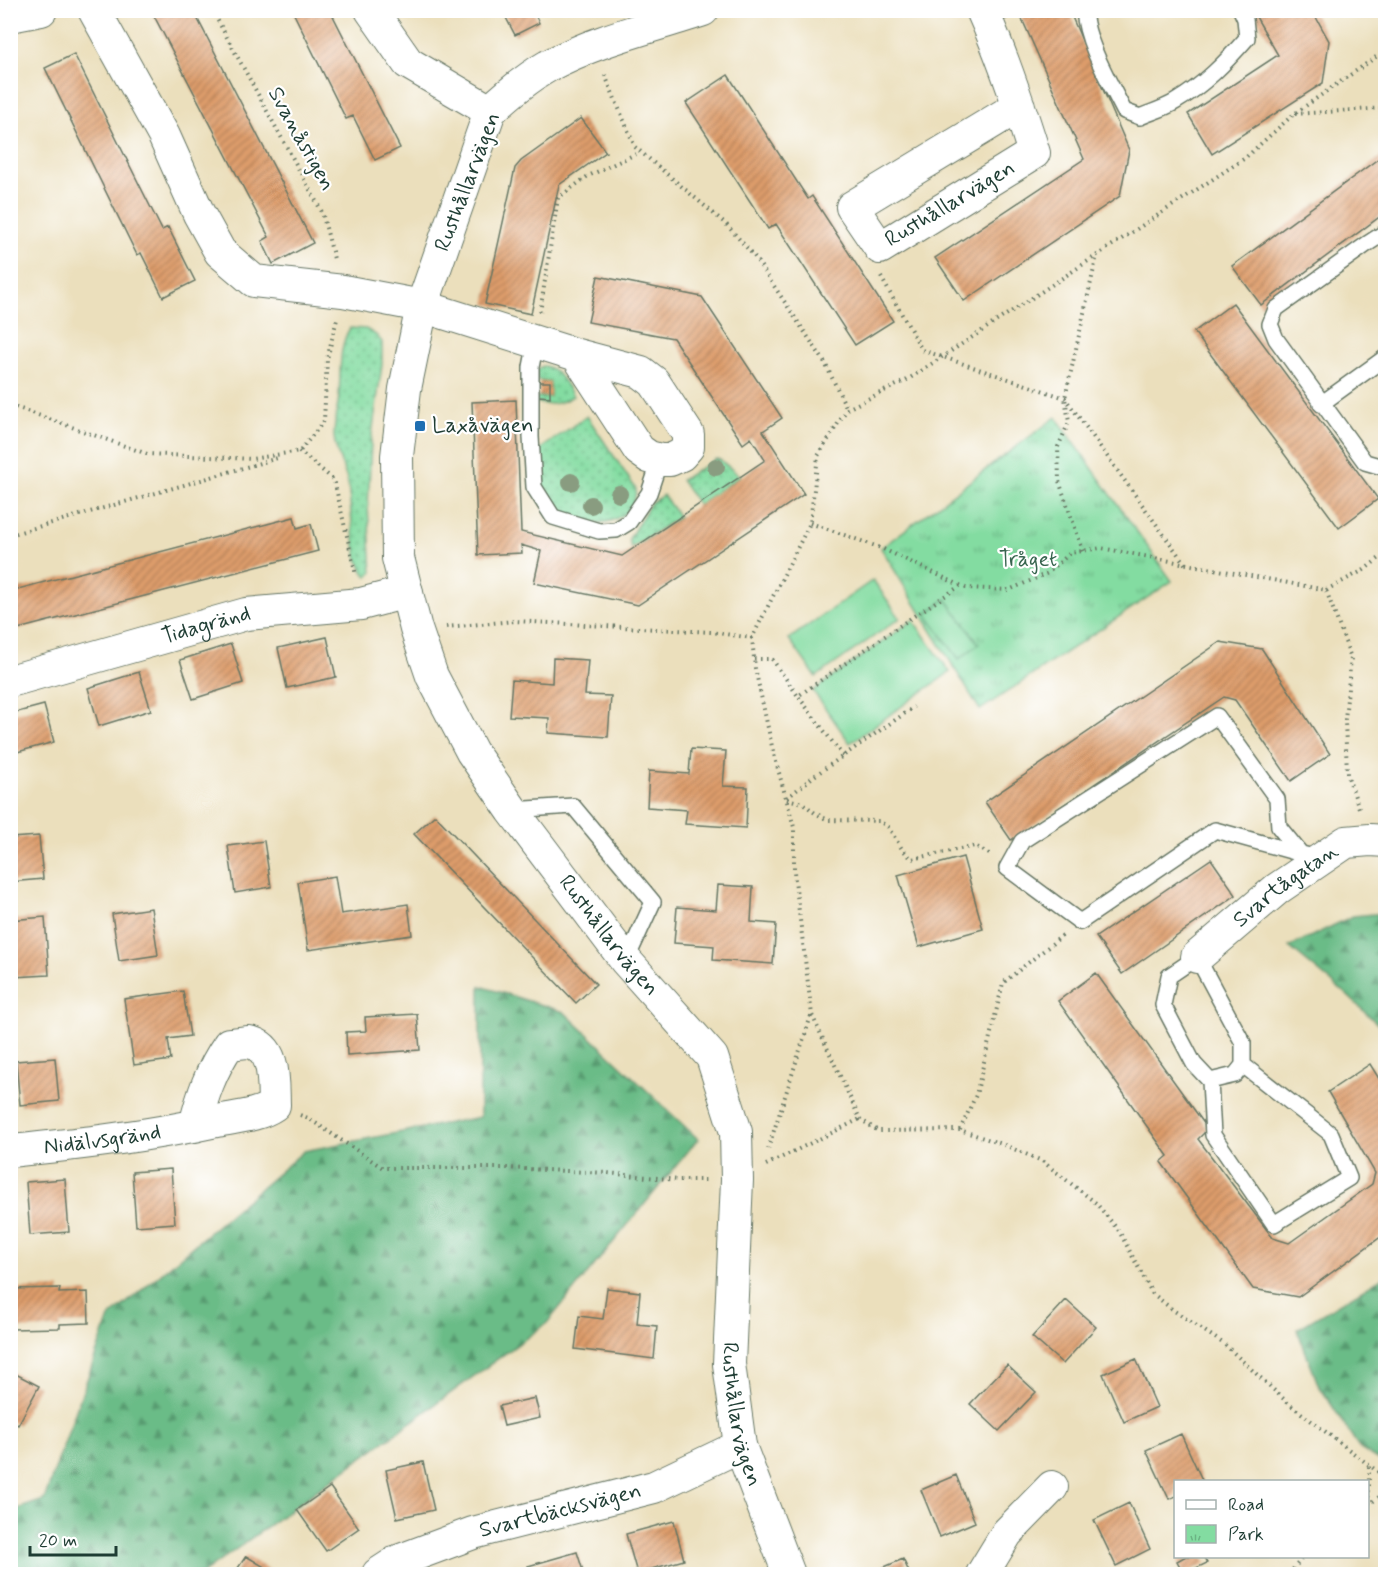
<svg xmlns="http://www.w3.org/2000/svg" width="1396" height="1585" viewBox="0 0 1396 1585" font-family="Mynerve,sans-serif">
<style>
.grass{fill:url(#grass-dots);stroke:#518c6a;stroke-width:1.5}
.forest{fill:url(#forest-firs);stroke:#447c5e;stroke-width:1.5}
.park{fill:url(#park-tufts);stroke:#518c6a;stroke-width:1.5}
.garden{fill:#83dca1;stroke:#518c6a;stroke-width:1.5}
.building{fill:url(#building-hatch)}
.lines{fill:none;stroke-linecap:round;stroke-linejoin:round}
.lane-casing{stroke:#667664;stroke-width:18}
.street-casing{stroke:#667664;stroke-width:34}
.path{stroke:#667664;stroke-width:4;stroke-dasharray:1.5 4.5;stroke-linecap:butt}
.lane{stroke:#fff;stroke-width:15}
.street{stroke:#fff;stroke-width:32}
.tree{fill:#899c80}
.poi-dot{fill:#1f6fb2;stroke:#fff;stroke-width:2}
.labels{text-anchor:middle;dominant-baseline:central;stroke-width:4.5;stroke-linejoin:round;paint-order:stroke}
.street-label{font-size:22px;fill:#1f3d34;stroke:#fff}
.poi-label{font-size:22px;fill:#1f3d34;stroke:#fff;text-anchor:start}
.park-label{font-size:22px;fill:#38654f;stroke:#fff}
</style>
<defs>
<pattern id="grass-dots" width="8" height="8" patternUnits="userSpaceOnUse" patternTransform="scale(1.5)"><rect width="8" height="8" fill="#83dca1"/><path d="M2 2h.1M6 6h.1" fill="none" stroke="#6bb484" stroke-width="1.8" stroke-linecap="round"/></pattern>
<pattern id="forest-firs" width="22" height="20" patternUnits="userSpaceOnUse" patternTransform="scale(1.5)"><rect width="22" height="20" fill="#6abc87"/><path d="M5 1l3.5 6h-7zM16 11l3.5 6h-7z" fill="#579a6f"/></pattern>
<pattern id="park-tufts" width="24" height="20" patternUnits="userSpaceOnUse" patternTransform="scale(1.5)"><rect width="24" height="20" fill="#83dca1"/><path d="M3 7l-1-3M5 7V3M7 7l1-3M15 17l-1-3M17 17v-4M19 17l1-3" fill="none" stroke="#6bb484"/></pattern>
<pattern id="building-hatch" width="6" height="6" patternUnits="userSpaceOnUse" patternTransform="scale(1.5)"><rect width="6" height="6" fill="#dd9c6b"/><path d="M-1 1l2-2M0 6l6-6M5 7l2-2" fill="none" stroke="#b38059"/></pattern>
</defs>
<rect width="100%" height="100%" fill="#fff"/>
<filter id="ink" filterUnits="userSpaceOnUse"><feTurbulence type="fractalNoise" baseFrequency=".0167" numOctaves="2"/><feDisplacementMap in="SourceGraphic" scale="12" xChannelSelector="R" yChannelSelector="G"/><feConvolveMatrix kernelMatrix="1 2 1 2 8 2 1 2 1" color-interpolation-filters="sRGB"/></filter>
<filter id="wash" filterUnits="userSpaceOnUse"><feTurbulence type="fractalNoise" baseFrequency=".008" numOctaves="4" result="noise"/><feDisplacementMap in="SourceGraphic" scale="24" xChannelSelector="R" yChannelSelector="G"/><feGaussianBlur stdDeviation="1.35" result="paint"/><feColorMatrix in="noise" values="0 0 0 0 0 0 0 0 0 0 0 0 0 0 0 0 0 1.4 0 .05"/><feComposite in="paint" operator="in"/></filter>
<g filter="url(#wash)">
<rect width="100%" height="100%" fill="#ebdfbc"/>
<path class="grass" d="M350,328l16,1 10,6 6,7v23l-11,77 -3,65 4,66 -4,4c-17,-14 -16,-74 -21,-97 -4,-15 -12,-28 -13,-44 0,-14 4,-28 5,-41 2,-22 -1,-48 11,-67z
M543,366c13,0 24,19 30,30 -11,7 -24,11 -37,6v-5h14v-15l-13,-2v-10z
M587,416l49,73c-1,30 -33,39 -59,31 -6,-2 -11,-6 -16,-9 -3,-2 -6,-2 -8,-4 -14,-11 -13,-41 -14,-57z
M716,459l4,1 20,16 -42,29 -17,-25z
M663,495l16,22 -48,31 -2,-9 21,-35z"/>
<path class="forest" d="M1385,913h1l-1,118 -38,-36 -58,-48 64,-31z
M480,986l84,26 134,127 -151,184 -345,251h-191v-63l33,-11 65,-182 195,-167 176,-34z
M1385,1276v188l-25,-15 -42,-65 -21,-55z"/>
<path class="park" d="M1056,417l116,164 -192,129 -99,-162z"/>
<path class="garden" d="M873,580l27,38 -84,59 -27,-38z
M946,599l33,45 -20,15 -33,-45z
M913,620l37,52 -100,71 -37,-52z"/>
<g id="blocks">
<path class="building" d="M151,10h42l120,233 -40,21 -11,-23 7,-4z
M292,10h38l70,138 -25,12 -22,-44 -7,3z
M502,10h31l6,13 -24,12z
M1018,10h51l60,140 -9,46 -156,105 -29,-43 149,-99z
M1252,10h60l17,31 -6,42 -111,71 -24,-40 90,-59z
M74,54l88,176 6,-3 27,54 -32,16 -22,-44 -4,2 -92,-187z
M728,75l80,124 4,-3 81,125 -38,24 -79,-121 -8,5 -82,-126z
M581,118l25,34 -47,33 -28,129 -46,-10 30,-136 6,-7z
M1382,156h4v56l-125,93 -29,-39z
M598,276l104,21 80,121 -19,13 41,63 -166,111 -104,-22 7,-32 -20,-6 1,8 -44,2 -6,-153 44,-2 5,132 101,24 143,-96 -14,-22 -8,6 -70,-106 -85,-16z
M1233,303l145,196 -39,29 -145,-196z
M539,382h11v15l-11,-1z
M294,517l3,11 14,-4 7,27 -308,80v-40z
M327,637l9,40 -49,11 -9,-40z
M1220,642l42,7 68,105 -39,27 -56,-81 -11,-3 -213,143 -26,-38z
M231,644l12,39 -50,16 -13,-39z
M553,658l35,2 -3,35 26,1 -3,41 -60,-4 1,-15 -40,-2 3,-36 40,3z
M139,672l12,38 -52,16 -11,-38z
M44,705l10,37 -44,12v-40z
M691,749l35,2 -3,35 25,1 -2,41 -61,-4 2,-14 -40,-3 2,-36 40,3z
M435,815l161,169 -20,19 -162,-169z
M39,836l4,43 -33,3v-44z
M264,841l7,46 -36,6 -7,-47z
M963,857l20,72 -64,18 -21,-72z
M1211,859l25,36 -114,79 -26,-37z
M335,876l6,38 67,-10 4,31 -104,15 -10,-68z
M718,885l35,2 -2,35 25,2 -3,40 -60,-4 1,-14 -40,-3 3,-36 39,3z
M151,908l7,47 -39,6 -7,-47z
M45,917l4,58 -36,2 -3,-57z
M1096,973l112,156 -10,10 75,99 16,5 83,-59 3,-11 -47,-81 42,-28 16,26v143l-88,64 -45,-8 -92,-127 7,-6 -110,-155z
M183,991l7,45 -22,3 3,21 -37,5 -10,-66z
M417,1014l3,36 -73,5 -1,-23 20,-1 -1,-14z
M55,1058l4,43 -39,4 -4,-44z
M171,1169l4,54 -39,3 -4,-54z
M65,1179l4,53 -39,3 -4,-53z
M60,1288l-1,5 29,-1 1,31 -29,1v4l-49,1 -1,-40z
M607,1288l33,4 -3,32 20,2 -3,33 -79,-10 4,-33 24,3z
M1066,1300l30,27 -33,37 -31,-27z
M1136,1359l21,48 -33,15 -21,-48z
M1007,1365l29,27 -37,39 -29,-27z
M10,1371l29,15 -21,39 -8,-4z
M535,1398l5,20 -36,8 -5,-20z
M1181,1434l22,48h-27v14l-7,3 -23,-49z
M423,1462l11,48 -37,8 -11,-48z
M956,1475l19,47 -35,15 -19,-47z
M330,1487l29,41 -33,23 -29,-41z
M1129,1503l21,46 -34,17 -22,-46z
M674,1521l10,39 -47,13 -11,-39z
M577,1552l7,22h-53l-3,-8z
M246,1556l30,18h-42z
M1186,1556h17l4,7 -23,11 -7,-13z
M903,1559l7,15h-42z"/>
</g>
</g>
<g filter="url(#ink)">
<use href="#blocks" fill-opacity="0" stroke="#667664" stroke-width="1.5"/>
<g class="lines">
<g class="lane-casing">
<path id="lane" d="M1084,10c2,33 25,71 40,101l16,6c12,-5 25,-9 35,-15 29,-17 51,-40 72,-64l-2,-19 -4,-9
M986,19l20,-9
M1386,236l-5,-1 -14,9 -91,65 -6,15 6,15 89,123 21,6
M536,342l-5,25v70l3,50 19,30 46,14 17,-1 13,-8 11,-16 9,-13 11,-33
M1321,404l65,-47
M512,810l61,-4 80,96 -27,59
M1301,854l-22,-27 -2,-28 -60,-83 -195,125 -15,27 73,54 135,-92 105,29
M1197,957l46,86v22l-8,10 -25,6 -16,-17 -31,-59 6,-29z
M1210,1081l3,54 61,89 75,-46 -18,-44 -88,-69"/>
</g>
<g class="street-casing">
<g id="street">
<path d="M94,10l70,126 35,78 21,38 34,29 89,10 79,15 155,49 62,95 10,7 11,3h10l11,-5 7,-8v-13l-34,-52 -13,-10 -64,-17"/>
<path d="M371,10l37,53 82,48"/>
<path id="s1" d="M703,10c-51,17 -107,30 -155,56 -21,12 -41,29 -58,45l-68,195 -17,83 -8,67 1,102 18,71 16,47 40,76 40,58 114,151 86,96 24,75 1,48 -8,184 11,82 49,128"/>
<path d="M982,10c21,47 37,95 52,143l-154,95 -28,-41 167,-101"/>
<path d="M10,16l31,-6"/>
<path id="s2" d="M10,681l236,-67 115,-10 46,-12"/>
<path id="s3" d="M1197,957l80,-68 69,-47 24,-2 16,1"/>
<path id="s4" d="M10,1151c70,-7 139,-15 207,-30 19,-4 41,-5 57,-16 -1,-21 3,-58 -25,-63 -6,0 -14,2 -20,2 -18,26 -27,52 -34,82"/>
<path id="s5" d="M378,1574l20,-13 75,-28 181,-46 86,-41"/>
<path d="M982,1574l25,-41 45,-46"/>
</g>
</g>
<path class="path" d="M212,10l110,202 12,47
M1386,50l-92,64 -49,44 -338,222 -60,29 -29,47 -8,67 -58,115 3,30 18,83 21,76v45l18,143 48,104 18,12 82,-1 42,14 40,17 54,42 23,28 33,62 21,17 51,34 64,59 98,75
M605,75l30,72 91,77 28,32 70,105 23,48
M10,97l4,17 -1,70 -3,1
M1295,114l91,-6
M881,277l41,73 143,48 120,166
M540,312l18,-114 30,-22 52,-24
M10,405l137,49 105,5 48,-8 24,-30 3,-62 10,-40
M299,451l35,29 22,95
M810,523l71,25 85,40 43,2 39,-17 22,-20 31,-5 225,42 25,68 -6,61 2,55 13,37
M10,535l271,-78
M1083,551l-24,-70 -1,-34 11,-25 -4,-24 32,-143
M1326,590l38,-20 22,-17
M446,627l69,-6 196,11 41,6
M754,659h18l26,37
M843,756l-45,-60 113,-78 49,-32
M787,798l27,-22 100,-69
M787,799l16,4 12,10 13,7 51,1 9,6 14,22 10,10 63,-13 16,9
M300,1115l8,3 75,50h123l101,5 71,7h30
M960,1130l16,-35 27,-112 60,-48
M768,1149l43,-133
M766,1165l94,-46
M1369,1504v-38
M1368,1505l18,-13
M1289,1574l15,-18"/>
<use href="#lane" class="lane"/>
<use href="#street" class="street"/>
</g>
<g class="tree">
<circle cx="716" cy="467" r="9"/>
<circle cx="571" cy="482" r="9"/>
<circle cx="619" cy="494" r="9"/>
<circle cx="591" cy="505" r="9"/>
</g>
</g>
<rect class="poi-dot" x="414" y="420" width="12" height="12" rx="3"/>
<g class="labels">
<g class="street-label">
<text transform="translate(301 139) rotate(61)">Svanåstigen</text>
<text transform="translate(468 182) rotate(-69)">Rusthållarvägen</text>
<text transform="translate(950 204) rotate(-31)">Rusthållarvägen</text>
<text stroke="none"><textPath href="#s2" startOffset="204">Tidagränd</textPath></text>
<text stroke="none"><textPath href="#s3" startOffset="114">Svartågatan</textPath></text>
<text stroke="none"><textPath href="#s1" startOffset="1137">Rusthållarvägen</textPath></text>
<text stroke="none"><textPath href="#s4" startOffset="93">Nidälvsgränd</textPath></text>
<text stroke="none"><textPath href="#s1" startOffset="1659">Rusthållarvägen</textPath></text>
<text stroke="none"><textPath href="#s5" startOffset="194">Svartbäcksvägen</textPath></text>
</g>
<g class="poi-label">
<text x="432" y="426">Laxåvägen</text>
</g>
<g class="park-label">
<text x="1028" y="560">Tråget</text>
</g>
</g>
<rect width="1396" height="1585" fill="none" stroke="#fff" stroke-width="36"/>
<rect x="1174" y="1480" width="195" height="78" fill="#ffffff" stroke="#a5b1ae" stroke-width="1.5"/>
<rect x="1186" y="1500" width="30" height="9" fill="#ffffff" stroke="#a5b1ae" stroke-width="1.5"/>
<text x="1228" y="1510" font-size="18" fill="#1f3d34">Road</text>
<rect x="1186" y="1525" width="30" height="18" fill="url(#park-tufts)" stroke="#a5b1ae" stroke-width="1.5"/>
<text x="1228" y="1540" font-size="18" fill="#1f3d34">Park</text>
<path d="M30 1546v9h86v-9" fill="none" stroke="#1f3d34" stroke-width="3"/>
<text x="39" y="1546" font-size="18" fill="#1f3d34" stroke="#ffffff" stroke-width="4.5" paint-order="stroke">20 m</text>
</svg>
